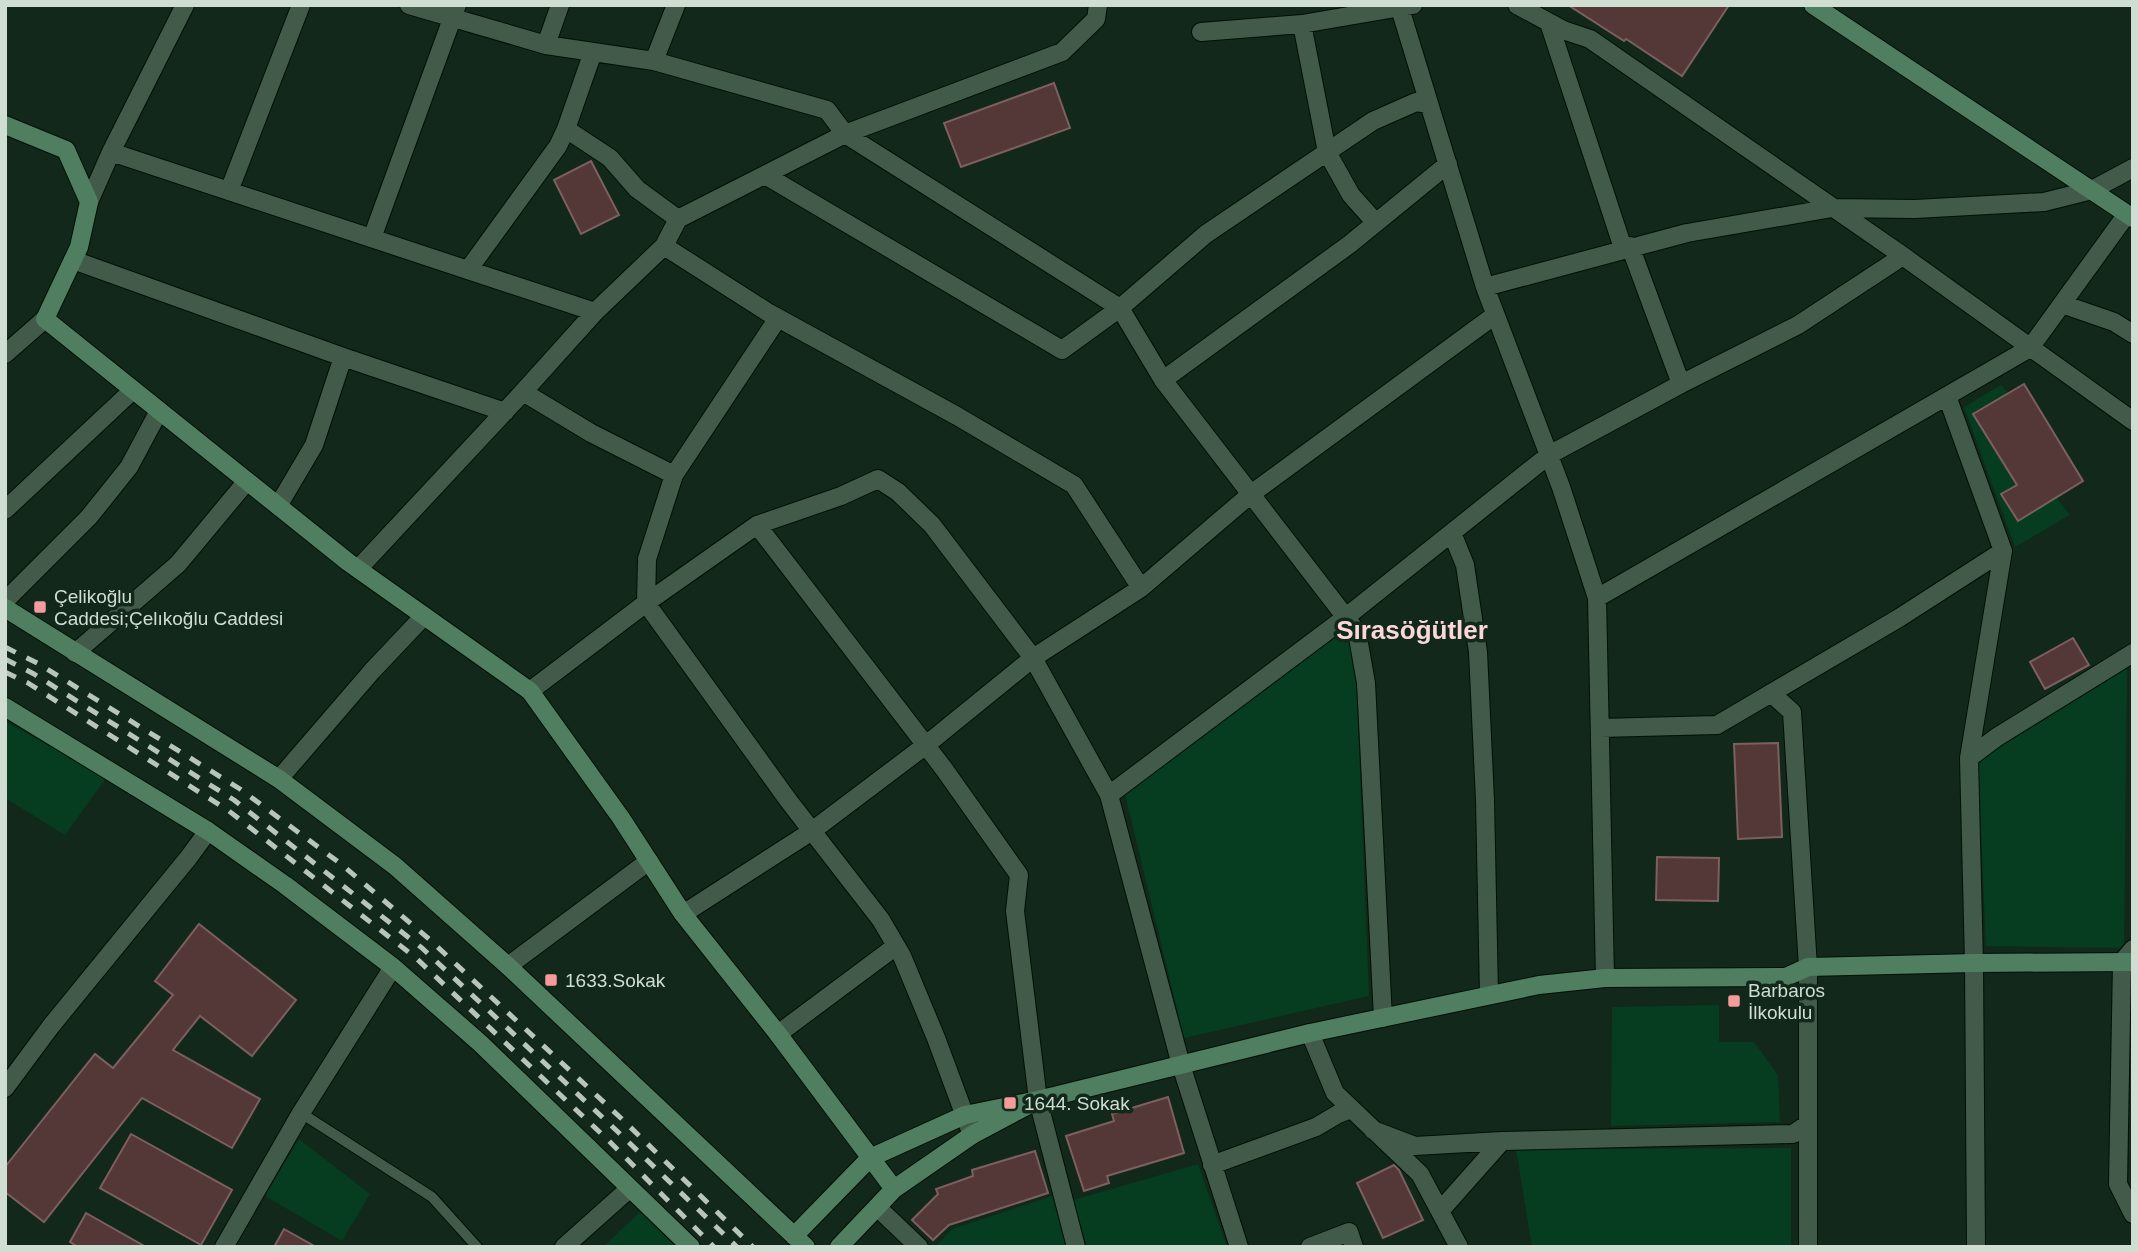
<svg xmlns="http://www.w3.org/2000/svg" width="2138" height="1252" viewBox="0 0 2138 1252" font-family="Arial,sans-serif">
<style>
.green{fill:#063c1f}
.building{fill:#533837;stroke:#7d5f5f;stroke-width:2}
.lines{fill:none;stroke-linecap:round;stroke-linejoin:round}
.lane-casing{stroke:#001005;stroke-width:12}
.street-casing{stroke:#001005;stroke-width:20}
.secondary-casing{stroke:#001005;stroke-width:20}
.lane{stroke:#425a4a;stroke-width:10}
.street{stroke:#425a4a;stroke-width:18}
.secondary{stroke:#507e60;stroke-width:18}
.rail{stroke:#b7c5bb;stroke-width:5;stroke-dasharray:12 12;stroke-linecap:butt}
.poi-dot{fill:#f59b9b;stroke:#12281a;stroke-width:2.5}
.labels{text-anchor:middle;dominant-baseline:central;stroke-width:7;stroke-linejoin:round;paint-order:stroke}
.poi-label{font-size:19px;fill:#d0ddd3;stroke:#12281a;text-anchor:start}
.district-label{font-size:26px;font-weight:bold;fill:#fbd8d7;stroke:#12281a}
</style>
<rect width="100%" height="100%" fill="#12281a"/>
<path class="green" d="M2001,385l7,8 -34,21 43,71 -15,9 16,27 39,-23 13,17 -55,32 -51,-140z
M1335,632l13,7 8,33 13,324 -185,42 -60,-248z
M2127,668l-3,280 -138,-2 -8,-185z
M5,721l101,57 -41,57 -60,-37z
M1719,1005v37h35l24,33 2,47 -169,4 1,-119z
M299,1139l71,55 -28,47 -77,-45z
M1791,1148v99h-259l-16,-98z
M1198,1164l29,83h-140l-14,-47z
M1052,1196l17,51h-134l17,-18z
M640,1212l36,35h-73z"/>
<path class="building" d="M1568,5h161l-47,71 -56,-37 -2,2z
M1054,83l16,45 -109,39 -17,-44z
M591,161l28,54 -38,19 -27,-54z
M2024,384l59,97 -65,40 -17,-27 16,-9 -44,-71z
M2073,638l16,27 -44,24 -15,-27z
M1778,743l4,94 -44,2 -4,-95z
M1657,857l62,1 -1,43 -62,-1z
M199,924l97,76 -44,56 -52,-40 -27,34 87,49 -28,49 -90,-50 -98,124 -39,-30v-25l90,-113 18,14 60,-73 -18,-14z
M1168,1097l16,56 -77,23 2,7 -25,8 -18,-55 48,-15 -2,-7z
M131,1134l101,56 -31,55 -101,-57z
M1035,1151l13,42 -99,32 -16,15 -21,-20 26,-26 -2,-5 37,-13 -1,-6z
M1394,1165l5,5 24,50 -40,18 -26,-55z
M86,1213l60,34h-68l-8,-5z
M284,1229l32,18h-42z"/>
<g class="lines">
<g class="lane-casing">
<path id="lane" d="M301,1113l131,84 45,50"/>
</g>
<g class="street-casing">
<path id="street" d="M409,5l137,40 108,16 173,49 18,24 275,174 43,72 194,252 9,51 17,335
M1399,5l86,282 76,200 36,111 8,380
M1517,5l46,25 27,9 313,217 230,165
M1549,23l74,225
M1302,24l25,128 24,43 25,28
M1201,32l101,-8 111,-19
M546,45l14,-40
M654,61l22,-56
M566,129l44,29 27,31 41,30
M111,152l484,160
M765,175l297,175 58,-42 86,-74 167,-113 43,-19 13,2
M229,191l72,-186
M89,202l22,-50 74,-147
M372,238l85,-233
M664,246l105,67 188,103 117,69 67,103
M73,260l270,97 162,55
M468,270l90,-124 8,-17 27,-77
M1485,287l202,-54 145,-25 83,1 129,-7 48,-12 41,-22
M2062,304l52,18 19,12
M5,354l40,-35
M1163,380l187,-136 98,-80
M1681,384l117,-59 105,-69
M523,392l68,41 83,42
M1947,396l56,155 -34,207 5,205 2,284
M278,506l36,-61 29,-88
M5,510l128,-120
M757,525l187,244 75,106 -4,36 23,189 38,147
M1452,533l13,32 13,87 7,148 4,195
M358,569l165,-177 72,-80 69,-66 14,-27 167,-85 217,-82 34,-33 2,-14
M1597,598l433,-250 97,-134
M5,601l84,-84 40,-50 30,-56
M75,653l103,-89 69,-83
M530,691l116,-88 1,-44 27,-84 104,-157
M1771,693l21,19 16,255v280
M1600,728l117,-3 182,-107 104,-67
M1969,758l28,-21 136,-84
M279,779l93,-108 52,-55
M1109,795l237,-178 203,-162 132,-71 -51,-138
M683,914l129,-83 114,-86 107,-87 108,-70 110,-94 244,-179
M2133,949l-11,13 -4,222 15,30
M508,966l141,-105
M1310,1033l25,60 85,81 39,73
M778,1034l118,-88
M5,1088l46,-62 138,-169 19,-26
M1373,1130l42,16 87,-5 291,-7 15,-10
M972,1135l-36,-97 -34,-82 -21,-36 -93,-120 -142,-197 111,-78 84,-29 37,-17 20,13 34,33 101,133 76,137 72,270 58,182
M1212,1165l104,-38 22,-13 13,-5
M877,1207l42,40
M1440,1211l62,-70
M224,1247l77,-134 92,-146
M564,1247l65,-58
M1310,1247l39,-15 5,15"/>
</g>
<g class="secondary-casing">
<path id="secondary" d="M1813,5l320,213
M5,125l61,25 23,52 -10,45 -34,72 303,243 182,129 91,127 62,96 95,120 116,155
M5,608l274,171 116,87 113,100 298,281
M5,707l203,124 77,54 108,82 87,76 211,204
M1038,1100l272,-67 229,-48 66,-7 181,-1 22,-10 166,-4 159,-1
M794,1236l76,-78 95,-43 73,-15 -66,35 -78,54 -55,58"/>
</g>
<use href="#lane" class="lane"/>
<use href="#street" class="street"/>
<use href="#secondary" class="secondary"/>
<path class="rail" d="M5,647l34,17 201,125 101,75 88,75 195,182 129,126
M5,659l29,15 200,126 188,148 195,183 120,116
M5,672l23,11 201,128 187,147 193,183 105,106"/>
</g>
<g class="poi-dot">
<rect x="33" y="600" width="14" height="14" rx="3.5"/>
<rect x="544" y="973" width="14" height="14" rx="3.5"/>
<rect x="1727" y="994" width="14" height="14" rx="3.5"/>
<rect x="1003" y="1096" width="14" height="14" rx="3.5"/>
</g>
<g class="labels">
<g class="poi-label">
<text x="54" y="596">Çelikoğlu<tspan x="54" dy="22">Caddesi;Çelıkoğlu Caddesi</tspan></text>
<text x="565" y="980">1633.Sokak</text>
<text x="1748" y="990">Barbaros<tspan x="1748" dy="22">İlkokulu</tspan></text>
<text x="1024" y="1103">1644. Sokak</text>
</g>
<g class="district-label">
<text x="1412" y="630">Sırasöğütler</text>
</g>
</g>
<rect width="2138" height="1252" fill="none" stroke="#d0ddd3" stroke-width="14"/>
</svg>
